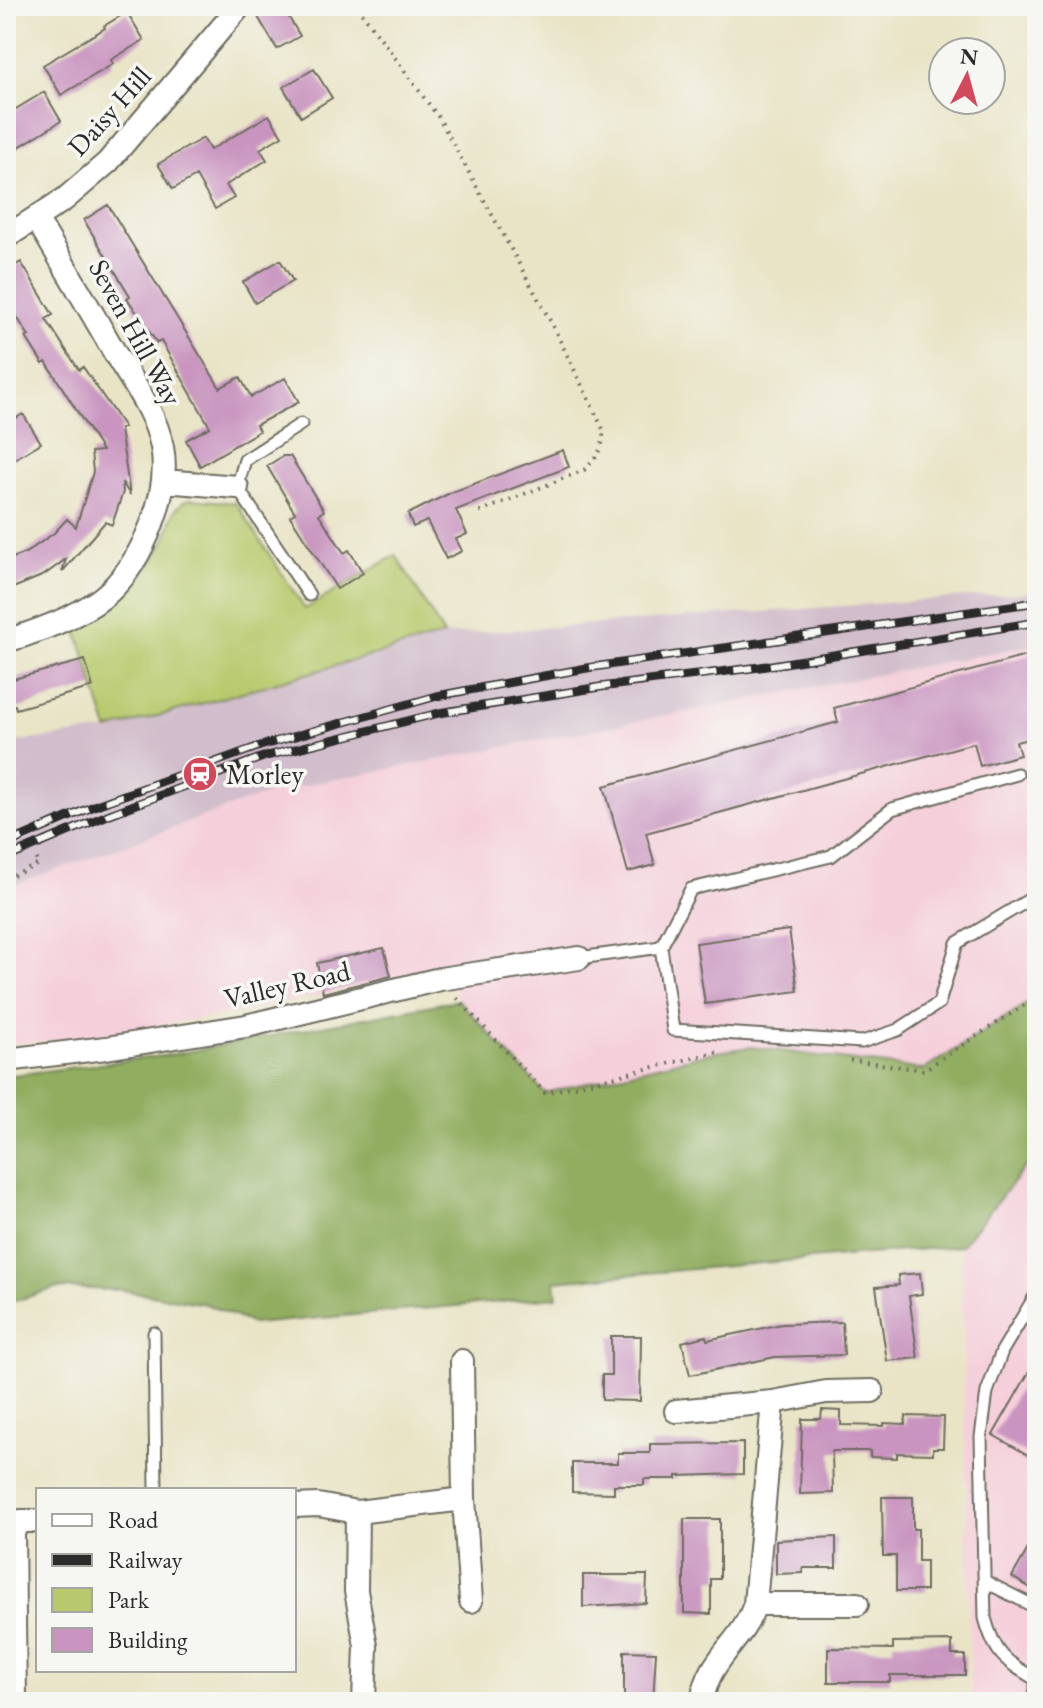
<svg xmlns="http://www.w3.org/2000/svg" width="1043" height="1708" viewBox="0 0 1043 1708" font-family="'EB Garamond',serif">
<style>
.built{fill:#f5cfda}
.industrial{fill:#d1bdcb}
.green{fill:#b7c96c;stroke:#717a4c;stroke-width:2}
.forest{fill:#91ad60;stroke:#5e6c46;stroke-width:2}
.building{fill:#c995c0}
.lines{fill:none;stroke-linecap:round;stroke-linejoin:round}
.lane-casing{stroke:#6e6c61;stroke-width:15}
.street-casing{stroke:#6e6c61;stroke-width:26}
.path{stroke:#6e6c61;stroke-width:4;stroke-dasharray:2 6;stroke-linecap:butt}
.lane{stroke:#fff;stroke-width:11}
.street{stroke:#fff;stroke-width:22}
.rail-casing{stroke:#2b2b2b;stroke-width:9}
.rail{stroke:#f6f6f2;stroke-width:6;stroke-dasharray:18;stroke-linecap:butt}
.labels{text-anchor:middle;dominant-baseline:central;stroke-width:7;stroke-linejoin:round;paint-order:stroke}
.street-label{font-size:28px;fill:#2b2b2b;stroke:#f6f6f2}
.poi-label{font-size:28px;fill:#2b2b2b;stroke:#f6f6f2;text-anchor:start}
</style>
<rect width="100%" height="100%" fill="#f6f6f2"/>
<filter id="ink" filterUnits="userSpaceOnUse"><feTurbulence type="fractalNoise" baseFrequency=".0125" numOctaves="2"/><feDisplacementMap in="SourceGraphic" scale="16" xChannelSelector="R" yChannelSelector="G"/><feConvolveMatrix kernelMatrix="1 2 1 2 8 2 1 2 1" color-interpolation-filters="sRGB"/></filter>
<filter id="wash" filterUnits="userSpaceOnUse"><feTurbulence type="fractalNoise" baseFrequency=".006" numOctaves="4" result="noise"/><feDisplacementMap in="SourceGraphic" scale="32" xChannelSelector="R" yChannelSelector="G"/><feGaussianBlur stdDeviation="1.8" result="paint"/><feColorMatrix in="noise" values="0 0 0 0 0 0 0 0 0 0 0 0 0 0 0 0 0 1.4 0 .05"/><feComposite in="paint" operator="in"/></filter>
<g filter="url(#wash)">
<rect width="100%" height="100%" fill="#e9e4c6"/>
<path class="built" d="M1037,644v353l-113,73 -173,-23 -41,6 -165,40 -87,-93 -9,-33 -206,45 -183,28 -54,5v-157l269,-97z
M1037,1153v549h-66l-10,-456z"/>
<path class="industrial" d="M1037,592v52l-762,147 -269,97v-145l102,-13 336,-95z"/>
<path class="green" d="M190,499l46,4 69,106 91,-54 48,80 -336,95 -32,-102c35,-20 72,-51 89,-88 7,-17 6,-34 25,-41z"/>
<path class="forest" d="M1037,997v156l-76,93 -406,35 2,16 -304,27 -47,-20 -84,-14 -66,-2 -50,16v-228l164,-21 288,-55 87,93 165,-40 41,-6 173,23z"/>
<g id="blocks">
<path class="building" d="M277,6h5l18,30 -23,13 -19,-32z
M127,12l17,28 -33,20 2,4 -52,31 -18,-30 62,-37 -1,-2z
M314,69l18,29 -31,19 -18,-30z
M44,92l17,29 -55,34v-40z
M269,115l13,21 -22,13 7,11 -41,25 8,13 -19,11 -19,-33 -23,13 -15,-25 45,-26 7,12z
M108,205l112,183 20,-11 11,20 34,-19 14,24 -43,23 3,6 -59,35 -14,-26 24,-13 -49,-86 -4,2 -30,-45 3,-2 -46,-76z
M280,260l13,21 -38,22 -12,-21z
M21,262l32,53 -7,4 33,51 4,-3 41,60 -4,2 10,66 -8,-13 1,10 -11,33 -7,-3 -43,50 4,-13 -22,16 -38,16v-30l21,-9 27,-19 13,-14 9,8 17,-55 -2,-20 11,-1 -56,-89 -3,2 -17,-27 3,-1 -23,-36v-29z
M23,414l18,29 -35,21v-40z
M563,450l6,17 -113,43 11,24 -11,5 6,12 -16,8 -19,-38 -14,6 -5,-13 42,-21z
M283,456h7l34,55 -5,3 25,39 5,-3 14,23 -26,16 -47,-73 5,-3 -28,-47z
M1037,653v26l-4,1 4,16v41l-21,5 4,13 -40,11 -6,-23 -328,90 9,32 -27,7 -24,-86 234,-64 -4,-14z
M85,660l8,27 -77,22 -1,-4 -9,3v-27z
M789,930l9,61 -93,13 -9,-61z
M384,948l7,28 -68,17 -6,-30z
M920,1273l2,21 -13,2 9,62 -31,3 -11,-74 23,-2 -1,-10z
M842,1322l2,33 -69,2 -85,18 -8,-33 24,-6 1,4 75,-16z
M611,1336h30l-1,65 -38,-1v-25h9z
M1037,1358v102l-44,-25z
M822,1410l19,1v14l43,1v-3l21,1 1,-8 38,1 -1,31h-10v6l-36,-1v5l-27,-1v-6h-38l1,42 -33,1 2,-75h19z
M743,1443v31l-66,2v3h-33v6h-30v8l-42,-1v-29h46v-10h32v-9z
M882,1497h31v32h5v32h8v30h-30v-35h-13z
M684,1519h36v60h-9v35l-27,-1z
M1037,1533v59l-25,-15z
M836,1537v31h-33v5l-27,1v-34z
M583,1575h64l-1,28 -63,4z
M952,1641v14h13v20h-75v7h-62v-34l65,1v-7z
M624,1651l32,1 -3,50h-29z"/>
</g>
</g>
<g filter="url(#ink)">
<use href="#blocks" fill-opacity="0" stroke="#6e6c61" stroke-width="2"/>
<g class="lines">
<g class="lane-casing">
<path id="lane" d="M301,424l-56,36 -8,27 72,108
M661,947l12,83 189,12 36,-12 41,-27 18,-60 80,-48
M579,958l82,-11 30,-58 140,-33 61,-47 125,-35
M1037,1293l-35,58 -15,41 -6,45 4,181c10,37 20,43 52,62
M154,1333l2,157
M986,1582l51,26
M1032,1702l5,-20"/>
</g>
<g class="street-casing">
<path id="street" d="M6,237l59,-38 43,-37 132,-156
M164,481l73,6
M6,641c33,-10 79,-26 104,-50 33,-32 61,-98 52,-144 -6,-33 -29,-64 -46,-92 -26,-46 -53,-91 -80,-137
M6,1060l100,-12 140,-22 194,-47 139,-21
M676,1411l97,-9
M464,1499l7,102
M294,1506l24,-1 39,7 107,-13 -2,-138
M357,1512l-1,79 10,55 -2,56
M755,1604h102
M15,1702l-2,-171 8,-10h17
M702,1702c6,-45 41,-59 53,-98l18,-202 53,-10 46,-1"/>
</g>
<path class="path" d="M357,6l82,112 113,206 51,105c1,19 -5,28 -19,41l-107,43
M6,879l33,-15 -3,-7
M457,998l88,95 173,-41
M850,1060l74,10 113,-73"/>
<use href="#lane" class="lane"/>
<use href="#street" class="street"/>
<g class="rail-casing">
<path id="rail" d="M6,844l93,-40 161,-58 177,-50 150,-28 450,-66
M6,858l104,-44 153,-57 176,-44 161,-26 160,-20 277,-45"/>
</g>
<use href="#rail" class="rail"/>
</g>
</g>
<defs>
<g id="station-disc" transform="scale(1.8)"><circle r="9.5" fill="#d1495b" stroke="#f6f6f2"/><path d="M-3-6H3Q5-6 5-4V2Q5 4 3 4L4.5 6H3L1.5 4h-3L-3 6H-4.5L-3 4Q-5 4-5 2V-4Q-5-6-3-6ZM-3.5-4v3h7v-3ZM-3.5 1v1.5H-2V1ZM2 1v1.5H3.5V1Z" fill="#fff"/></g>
</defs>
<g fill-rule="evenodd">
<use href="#station-disc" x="200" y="774"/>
</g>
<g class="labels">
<g class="street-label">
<text transform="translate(109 111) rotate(-48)">Daisy Hill</text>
<text transform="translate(136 332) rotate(61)">Seven Hill Way</text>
<text transform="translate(287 984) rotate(-13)">Valley Road</text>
</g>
<g class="poi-label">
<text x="226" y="774">Morley</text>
</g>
</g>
<rect width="1043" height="1708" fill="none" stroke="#f6f6f2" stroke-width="32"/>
<rect x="36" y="1488" width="260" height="184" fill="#f6f6f2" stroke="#a5a5a2" stroke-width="2"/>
<rect x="52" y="1514" width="40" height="12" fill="#ffffff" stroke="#a5a5a2" stroke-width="2"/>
<text x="108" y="1528" font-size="24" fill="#2b2b2b">Road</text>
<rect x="52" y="1554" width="40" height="12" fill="#2b2b2b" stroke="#a5a5a2" stroke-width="2"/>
<text x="108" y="1568" font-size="24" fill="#2b2b2b">Railway</text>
<rect x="52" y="1588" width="40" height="24" fill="#b7c96c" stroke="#a5a5a2" stroke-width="2"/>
<text x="108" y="1608" font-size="24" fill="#2b2b2b">Park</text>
<rect x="52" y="1628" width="40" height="24" fill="#c995c0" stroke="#a5a5a2" stroke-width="2"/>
<text x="108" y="1648" font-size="24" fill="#2b2b2b">Building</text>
<g transform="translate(967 76) rotate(6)"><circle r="38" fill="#f6f6f2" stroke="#a5a5a2" stroke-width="2"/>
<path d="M0-6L14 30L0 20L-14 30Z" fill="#d1495b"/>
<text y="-12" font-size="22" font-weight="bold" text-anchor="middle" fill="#2b2b2b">N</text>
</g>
</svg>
